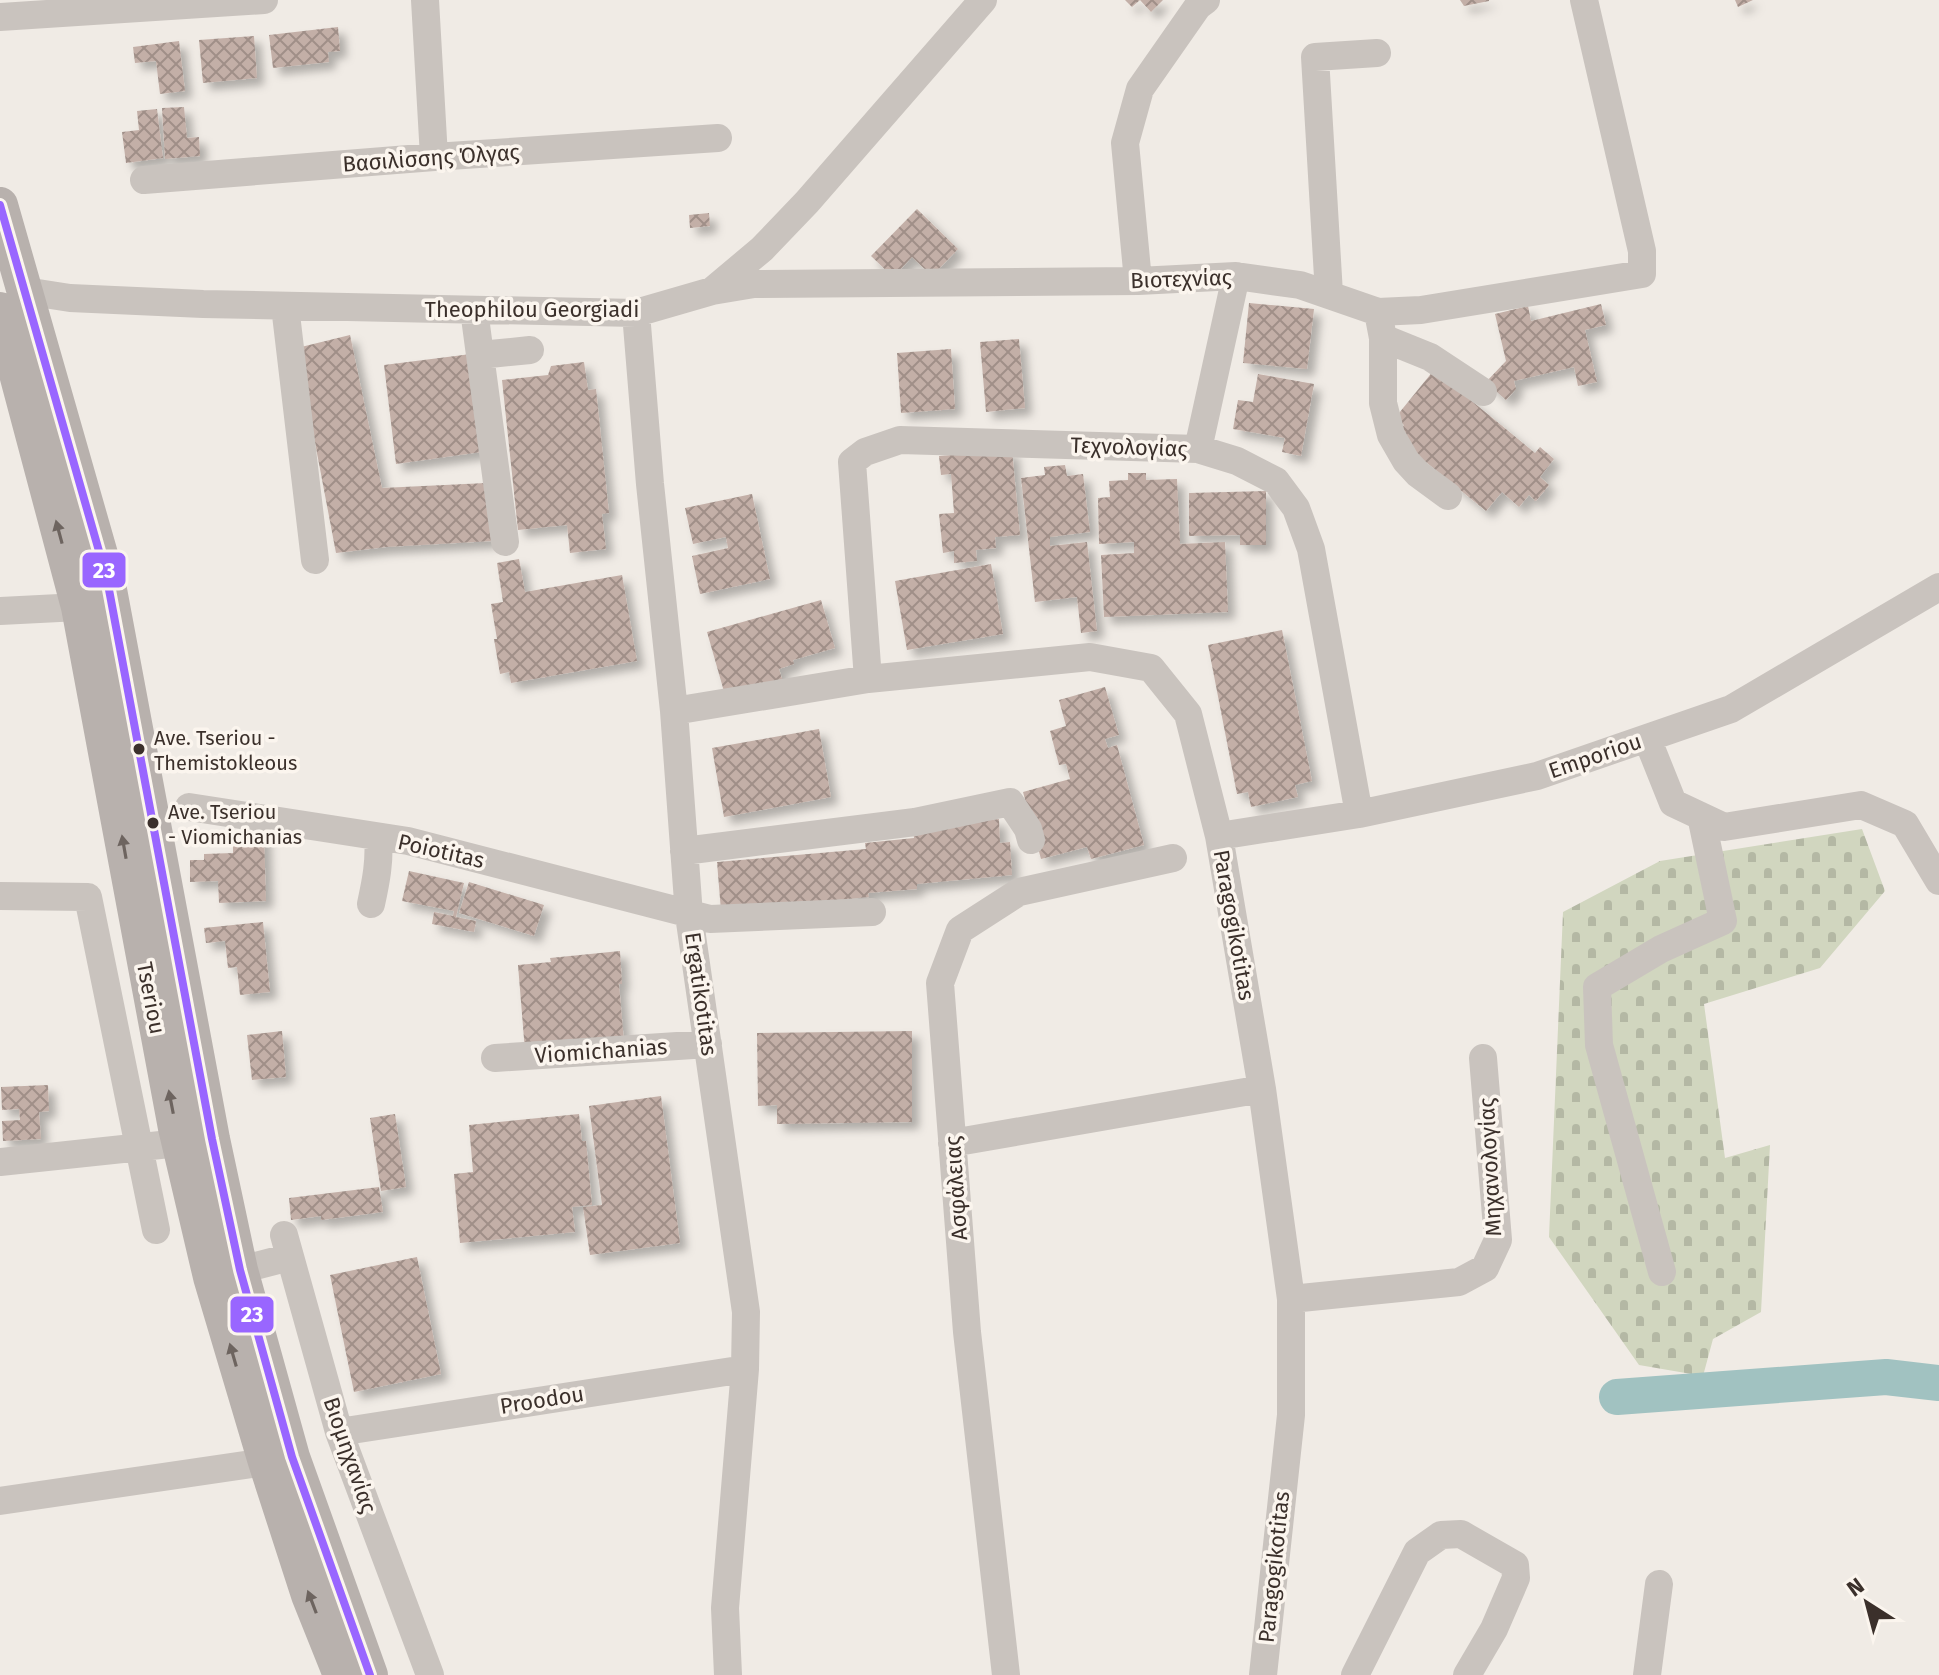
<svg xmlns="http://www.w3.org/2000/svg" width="1939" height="1675" viewBox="0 0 1939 1675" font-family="'Fira Sans',sans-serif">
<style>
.cemetery{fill:url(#cemetery-stones)}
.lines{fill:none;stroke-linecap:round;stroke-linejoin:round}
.river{stroke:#a1c2c1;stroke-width:36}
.building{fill:url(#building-cross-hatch);filter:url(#shadow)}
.minor{stroke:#c9c3be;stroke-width:28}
.major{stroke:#b8b1ad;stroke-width:36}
.bus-1-casing{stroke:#fbf5ee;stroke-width:14}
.bus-1{stroke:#96f;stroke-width:8}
.oneway{fill:#6d645f}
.bus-dot{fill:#3b302b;stroke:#fbf5ee;stroke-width:3}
.labels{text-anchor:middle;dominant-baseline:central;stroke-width:7;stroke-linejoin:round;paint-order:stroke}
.bus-label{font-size:20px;fill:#3b302b;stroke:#fbf5ee;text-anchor:start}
.street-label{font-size:22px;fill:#3b302b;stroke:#fbf5ee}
.line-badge{stroke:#fbf5ee;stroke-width:3}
.badge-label{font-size:22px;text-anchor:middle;font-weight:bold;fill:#fff}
</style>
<defs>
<pattern id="cemetery-stones" width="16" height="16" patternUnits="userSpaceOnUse" patternTransform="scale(2)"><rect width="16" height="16" fill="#d1d6bf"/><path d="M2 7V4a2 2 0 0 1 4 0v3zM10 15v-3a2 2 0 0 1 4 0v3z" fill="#b4b8a4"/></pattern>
<pattern id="building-cross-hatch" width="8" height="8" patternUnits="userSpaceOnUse" patternTransform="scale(2)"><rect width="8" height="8" fill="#c3afa7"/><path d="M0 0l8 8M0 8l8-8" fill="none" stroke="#a08f88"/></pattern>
<filter id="shadow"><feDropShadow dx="7" dy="7" stdDeviation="4" flood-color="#0004"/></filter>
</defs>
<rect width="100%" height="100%" fill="#f0ebe5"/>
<path class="cemetery" d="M1862,829l23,62 -65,77 -116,36 21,154 45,-13 -9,167 -48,27 -10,37 -64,-11 -90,-128 14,-325 97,-51z"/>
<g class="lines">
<path class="river" d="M1617,1397l269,-20 53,6"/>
</g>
<path class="building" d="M1125,0h38l-12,12 -11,-12 -8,7z
M1460,0h29v1l-25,5z
M1735,0h18l-15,7z
M338,27l2,24 -12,1 1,10 -56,6 -4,-33z
M254,36l3,42 -54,5 -4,-43z
M179,41l6,50 -25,3 -4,-33 -21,2 -2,-16z
M184,107l3,31 12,-1 1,19 -35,3 -3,-51z
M157,109l6,49 -37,5 -4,-31 17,-2 -2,-19z
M917,209l41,40 -26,27 -20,-19 -19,20 -22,-21z
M709,213l1,13 -20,2 -1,-13z
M1249,303l65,6 -7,60 -64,-6z
M1601,304l5,21 -21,5 12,52 -19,4 -4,-19 -60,14 2,8 -10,11 -20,-18 20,-21 -11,-47 33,-8 3,15z
M350,335l32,153 104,-5 6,58 -106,6 -50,6 -39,-205z
M1019,339l6,69 -39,4 -6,-70z
M951,349l4,60 -54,4 -4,-60z
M471,354l10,98 -85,12 -12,-99z
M584,362l4,28 8,-1 13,124 -7,1 4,35 -36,4 -3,-28 -49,5 -16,-150 46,-5 3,-9z
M1434,370l101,83 5,-6 14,12 -14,18 9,8 -13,16 -7,-6 -10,12 -17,-15 -16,19 -92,-75 10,-11 -9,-7z
M1258,374l56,10 -13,72 -19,-4 3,-14 -52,-9 5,-29 15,2z
M1012,450l8,85 -25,2 1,11 -20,2 1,11 -23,2v-12l-11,2 -4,-39 15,-1 -3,-39 -10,1 -2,-19z
M1065,465l2,11 16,-2 7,58 -40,5v9l37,-4 10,89 -16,2 -4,-36 -42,5 -14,-124 24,-3 -1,-8z
M1128,473h18v7l31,-1 3,65 45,-2 3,70 -124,5 -3,-62 33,-2v-11l-35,2 -1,-46 12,-1 -1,-16 19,-1z
M1266,491v54h-26v-10l-51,1v-43z
M752,494l18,85 -70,15 -8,-38 36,-8 -2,-11 -33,7 -8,-36z
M519,559l6,33 97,-17 15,86 -126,22 -2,-11 -9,2 -6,-35h3l-6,-35 12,-2 -6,-39z
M991,564l12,70 -96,16 -12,-69z
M821,600l14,48 -42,12 1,4 -15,5 3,10 -57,16 -18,-63z
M1282,630l30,151 -17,4 3,12 -47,10 -3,-15 -11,2 -29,-149z
M1105,687l14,48 -14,4 3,9 9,-3 27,100 -53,14 -4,-12 -46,12 -18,-67 47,-13 -4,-15 -7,1 -9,-34 16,-5 -7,-26z
M819,729l12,68 -107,20 -12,-69z
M999,819l1,24 10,-1 2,33 -95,9v5l-49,4 1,4 -148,14 -4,-49 149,-13 -1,-6 49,-5 -1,-11z
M264,833l2,68 -47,2 -1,-22 -28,1v-22h14v-6l29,-1v-19z
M409,871l55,12 -8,34 20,4 -2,11 -42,-8 2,-12 19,4 1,-5 -52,-10z
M469,882l75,23 -10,31 -75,-23z
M263,922l7,70 -30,3 -3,-28 -9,1 -3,-27 -19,2 -2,-15z
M620,951l2,33h-3l5,58 -99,9 -7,-86 33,-3 -1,-4z
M282,1031l4,46 -34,3 -5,-45z
M912,1031v91l-135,2v-19l-19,1 -1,-73z
M48,1085l1,26 -10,1 2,27 -38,2 -1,-20 18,-1 -1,-11 -17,1 -1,-23z
M661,1096l19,147 -90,12 -7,-48 19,-2 -13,-99z
M395,1114l11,73 -25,4 -11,-73z
M579,1114l3,27h4l6,64 -20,2 3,25 -115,11 -6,-69 19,-2 -4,-47z
M379,1187l4,25 -62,8v-4l-30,4 -2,-22z
M417,1257l24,117 -87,18 -24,-117z"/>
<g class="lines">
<path class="minor" d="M425,0l9,157
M0,17l264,-17
M144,180l290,-23 284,-19
M1138,281l-13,-138 15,-54 58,-83 8,-6
M25,291l45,7 133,6 433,9 76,-22 50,-42 45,-47 176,-202
M712,291l42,-7 384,-3 98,-5 64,9 78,27 43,-2 221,-36v-23l-58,-251
M1329,294l-14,-237 62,-4
M285,306l30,254
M474,310l31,232
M1378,312l5,26v65l8,32 15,26 12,13 30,22
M636,313l14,171 24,227 15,204 57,397 -1,57 -20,239 3,67
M1383,338l47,19 53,35
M480,355l50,-5
M1198,449l38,-173
M0,611l79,-4
M868,679l-16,-217 13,-10 35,-12 298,9 39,12 39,20 20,27 15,41 48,265
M674,711l194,-32 222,-22 61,11 37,46 31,122 43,253 29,210v116l-28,260
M1647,738l26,65 51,24 137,-22 44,19 34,57
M189,807l219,34 302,78 162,-7
M1219,836l140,-22 178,-38 194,-67 208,-122
M684,851l231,-29 95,-20 18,27 3,11
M0,896l88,1 68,333
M371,904c5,-23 9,-43 7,-67
M495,1058l213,-14
M952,1143l310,-54
M0,1162l198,-21
M284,1235l55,197 91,243
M240,1270l50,-13
M1662,1272l-63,-227 -2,-58 64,-38 62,-28 -22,-105
M1291,1299l168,-17 26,-14 13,-28 -15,-182
M339,1432l406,-63
M0,1501l266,-39
M1006,1675l-39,-343 -27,-349 20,-53 59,-38 154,-34
M1355,1675l62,-123 24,-17 20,-1 54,31 1,13 -22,51 -27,46
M1647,1675l12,-91"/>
<path class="major" d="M0,205l107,374 105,560 28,131 52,187 78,218
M0,310l79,297 97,521 35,149 55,185 43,133 32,80"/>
<g class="bus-1-casing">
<path id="bus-1" d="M0,205l107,374 105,560 28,131 52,187 78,218"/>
</g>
<use href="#bus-1" class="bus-1"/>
</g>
<defs><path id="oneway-solid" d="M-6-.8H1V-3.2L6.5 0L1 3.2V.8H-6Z" transform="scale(2)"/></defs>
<g class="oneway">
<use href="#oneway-solid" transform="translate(59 532) rotate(-105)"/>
<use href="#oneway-solid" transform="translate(124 847) rotate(-100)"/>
<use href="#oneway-solid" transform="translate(171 1102) rotate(-101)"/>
<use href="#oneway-solid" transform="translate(233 1355) rotate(-106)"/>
<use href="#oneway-solid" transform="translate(312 1602) rotate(-111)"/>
</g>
<g class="bus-dot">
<circle cx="139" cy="749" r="7"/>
<circle cx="153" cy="823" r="7"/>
</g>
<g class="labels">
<g class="bus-label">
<text x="154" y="738">Ave. Tseriou -<tspan x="154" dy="25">Themistokleous</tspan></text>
<text x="168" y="812">Ave. Tseriou<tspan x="168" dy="25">- Viomichanias</tspan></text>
</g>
<g class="street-label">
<text transform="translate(431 158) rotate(-4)">Βασιλίσσης Όλγας</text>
<text transform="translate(1181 279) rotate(-2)">Βιοτεχνίας</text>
<text x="532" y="309">Theophilou Georgiadi</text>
<text transform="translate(1129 447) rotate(2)">Τεχνολογίας</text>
<text transform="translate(1595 756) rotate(-19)">Emporiou</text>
<text transform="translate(441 851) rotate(13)">Poiotitas</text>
<text transform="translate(1234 925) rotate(80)">Paragogikotitas</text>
<text transform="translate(701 994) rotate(82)">Ergatikotitas</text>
<text transform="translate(151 998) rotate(79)">Tseriou</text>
<text transform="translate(601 1051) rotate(-4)">Viomichanias</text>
<text transform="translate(1490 1167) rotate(-93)">Μηχανολογίας</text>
<text transform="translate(956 1188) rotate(-94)">Ασφάλειας</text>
<text transform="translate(542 1400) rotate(-9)">Proodou</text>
<text transform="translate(350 1455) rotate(71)">Βιομηχανίας</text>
<text transform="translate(1274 1567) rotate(-84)">Paragogikotitas</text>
</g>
</g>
<g class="line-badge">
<rect x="81" y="551" width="46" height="38" rx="8" fill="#96f"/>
<rect x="229" y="1295" width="46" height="39" rx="8" fill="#96f"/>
</g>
<g class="badge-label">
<text x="104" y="578">23</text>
<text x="252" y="1322">23</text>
</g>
<g transform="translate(1867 1603) rotate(324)" stroke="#fbf5ee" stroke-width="6" paint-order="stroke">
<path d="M0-6L14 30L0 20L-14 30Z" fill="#3b302b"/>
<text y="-12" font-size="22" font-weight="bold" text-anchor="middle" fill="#3b302b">N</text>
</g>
</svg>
